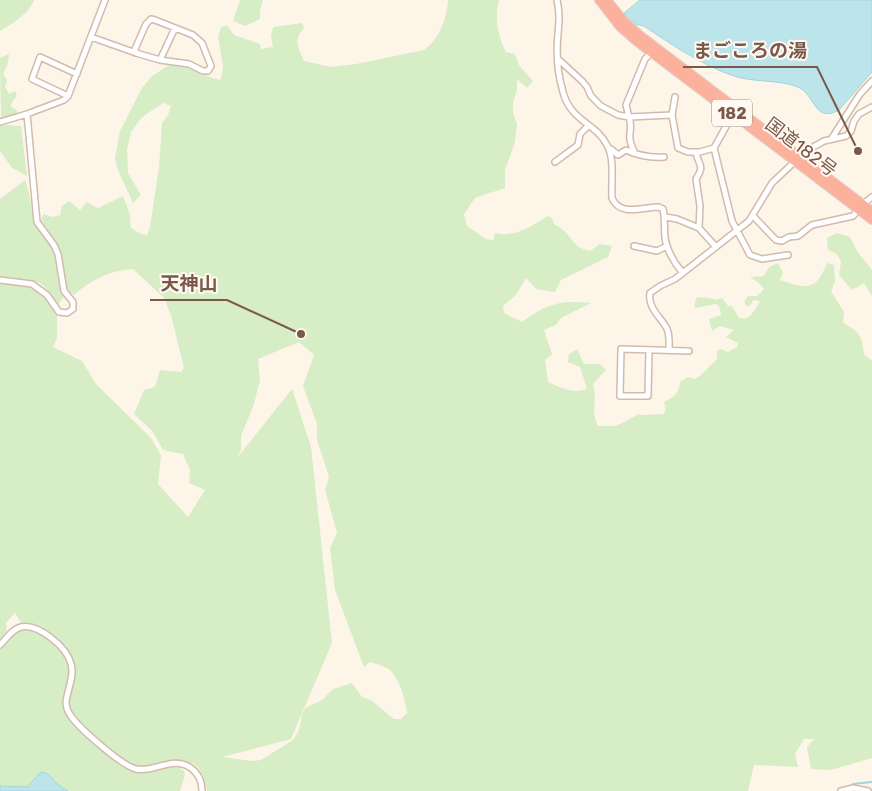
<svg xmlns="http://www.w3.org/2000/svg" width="872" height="791" viewBox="0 0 872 791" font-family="Rubik,'Noto Sans JP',sans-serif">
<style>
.green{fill:#d7edc5;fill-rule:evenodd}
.water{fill:#bbe5ea;stroke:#a0d6dc}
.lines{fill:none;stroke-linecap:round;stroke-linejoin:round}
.stream{stroke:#a0d6dc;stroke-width:2}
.minor-casing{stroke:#d2bbad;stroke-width:8}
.highway-casing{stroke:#ddd4d0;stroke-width:10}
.minor{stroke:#fff;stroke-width:5}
.highway{stroke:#fcb19c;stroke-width:8}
.labels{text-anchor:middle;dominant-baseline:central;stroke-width:4;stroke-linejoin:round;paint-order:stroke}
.shield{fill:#fff9f1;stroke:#a3897c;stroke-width:1}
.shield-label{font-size:16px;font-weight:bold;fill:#7b594a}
.street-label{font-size:18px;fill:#7b594a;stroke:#fff9f1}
.leader{fill:none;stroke:#7b594a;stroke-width:2}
.callout-dot{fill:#7b594a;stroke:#fff9f1;stroke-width:2}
.callout-label{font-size:19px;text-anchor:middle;font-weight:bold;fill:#7b594a;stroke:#fff9f1;stroke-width:4;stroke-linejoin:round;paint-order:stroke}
</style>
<rect width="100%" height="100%" fill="#fef5e9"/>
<path class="green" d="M0,0h34v1c-7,14 -21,22 -34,30z
M240,0h23l-3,10v9l-15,7 -12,-5z
M448,0h51c-5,17 -1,37 7,52l9,2 4,11 14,16 -6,7 -10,-9v12l-4,11v11l4,11 -2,18 -10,28v18l-30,10 -11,16 3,12 19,13 7,1 2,-7c21,5 36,-7 53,-17l4,2 2,6c3,2 8,4 10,7 11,10 9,16 26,20l10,-7 12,2 -4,11 -47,23 -6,12 -19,-3 -10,-11 -10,17 -13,11 1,7 18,9c24,-18 38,-22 69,-19l-30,15 -5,7 -12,5 8,24 -7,6 3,22c13,6 25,12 39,7l-7,-22 -12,-5 1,-8 8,-5 7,15h16l6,6 -13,14c5,17 -3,27 5,42h18l23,-12 3,1 21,-1 3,-4 -2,-8c10,-5 15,-8 16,-20l8,-5 7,2 6,-4 16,-16v-8l4,-2 7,3 9,-5 1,-4 -12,-6 8,-7 -14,-4 -8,5 -3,-12 12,-4 -2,-9 -4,-2 -19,4 -2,-2 3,-9c7,1 12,0 19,3l6,-2 6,8h4l7,12c12,3 15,-8 21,-17l-7,-1 -2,5 -4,1 -3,-4 4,-6h9l7,-7 -5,-6 -9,-6 14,-1 5,-9 9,-4 5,10 -3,7c26,8 35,13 47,-17l7,2 1,16 -4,10 13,21 -1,11c17,9 19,12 21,31l8,7v397l-41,12 -20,-1 -4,-22 7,-8h-10l-9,15 3,13 -44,-2 -6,26h-541c-1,-11 -5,-21 -14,-28l-8,2 -5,4 4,2 1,4 -5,16h-180v-508l32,3 15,11 10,16v25l-4,9 29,14 14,23 55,54 10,17 -3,29 30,33 17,-27 -16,-7 1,-13 -7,-16 -20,-4 -10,-18 -19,-18 10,-24 11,-3 5,-17 21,2 3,-4 -13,-53 -7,-17 -31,-29c-23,1 -42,11 -59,26 -15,-10 -10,-29 -14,-44 -3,-11 -13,-22 -19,-31l2,-6 10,3 7,-2 2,-9 7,-5 11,9 7,-8 11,6 25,-12 7,19 1,13 10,6 6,1 3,-8 9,-60 3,-44 6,-8 3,-9 -8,-3 -21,14 -11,15 -4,18 1,23 13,22 -8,8 -15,-33 -3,-12 5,-27 22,-43 10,-12 17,-11 19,3 24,10 9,2 2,-14 -5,-29 3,-10 6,-2 7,10 26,9 1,5 12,-2 -2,-11 2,-9 29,-4 2,5c-11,12 -6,19 0,33l27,6 25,-3 68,-14c15,-11 23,-31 24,-50zM299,342l15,13 -11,31 14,38v16l12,37 -4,13 12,43 -7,15 5,42 29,77 6,-5c5,2 14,4 19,7 11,10 16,30 18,44l-6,6h-7l-23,-19 -9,-3 -10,-14 -19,6 -11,11 -17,8 -3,7 -3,15 -6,10 -32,20 -9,1 -30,-4 69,-18 41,-96 -21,-196 -19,-58 -54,68 3,-7v-14l13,-32 6,-24 -2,-21zM15,613l6,10 8,2 -29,15 7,-10 -1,-7z
M9,54l-1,9 -5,11 4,6 -2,7 4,7 6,-3 2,5 -6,8v3l6,3v4l-16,5 -1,-61z
M7,125l14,1 6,50 -15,-8 -12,-17v-25z
M25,180l4,13 5,29 20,28 4,30 6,17 -7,9c-11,-18 -13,-27 -37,-27 -7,0 -13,0 -20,-2v-78z
M837,233l13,4 7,14 15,19v26l-8,-13 -12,7 -13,-15 2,-13 -4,-8 -9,-4 -1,-12z"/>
<path class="water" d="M640,0h232v72l-33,38c-25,14 -24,-16 -41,-23 -21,-8 -46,-4 -67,-12 -27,-9 -64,-33 -87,-49l-10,-2 -10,-11z
M41,772c9,1 10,6 16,12 3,2 8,5 11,7h-68v-5l27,1z"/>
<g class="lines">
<path class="stream" d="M853,784l19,-2"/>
<g class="minor-casing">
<path id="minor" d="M557,0c3,13 2,22 1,34 -2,19 0,41 5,58 8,30 33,31 44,53 8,14 4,37 5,53 8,19 31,9 47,9l4,2c2,9 1,18 2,28 1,11 9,26 17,35
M91,37l45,16 24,7 29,4 14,7h5l3,-5 -9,-23 -9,-8 -38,-15 -4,-1 -5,5 -11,25 1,4
M651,53l-6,6 -19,46 3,12 43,-2
M558,59l24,22 5,6 4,9 10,10 17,9 11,2c5,14 -4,17 5,34l-1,2
M160,60l15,-32
M68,96l-36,-17 8,-22 37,17
M675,97l-3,18 6,33 10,4h10
M0,122l27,-8 37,-14 4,-4 37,-96
M832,138l28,-44 12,-13
M714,148l18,73 18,34 12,4 26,-4
M609,149h2l7,6 8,-5c13,6 24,8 38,7
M555,162l23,-17 2,-11 8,-8
M753,216l23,24 6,1 7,-4 9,-1 14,-11 41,-9 10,-12 9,-7
M665,217l12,2 22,9 17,19
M699,228l1,-22 -4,-27c9,-14 3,-13 0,-26l18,-5 19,-34
M634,246l23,5 10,-5
M0,280l32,4 15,11 12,17 8,1 6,-4v-7l-9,-11 -6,-37 -4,-9 -17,-23 -10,-108
M649,350l-1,46h-28l1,-47 68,2
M669,350c0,-6 1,-14 -2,-21 -5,-11 -20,-21 -17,-36l10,-7 15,-7 74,-58 23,-38 34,-32 18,-10 22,-5 5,-5 3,-10 5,-7 13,-7
M0,645c6,-6 12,-16 21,-18 17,-4 46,20 50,37 4,11 -4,27 -5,38 0,5 2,10 5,14 8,12 51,50 65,53 19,4 36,-14 55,-1 8,6 11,13 11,23
M841,791l12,-3 15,3"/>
</g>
<g class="highway-casing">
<path id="highway" d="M599,0l21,27 16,14 236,179
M607,0l18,22 16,14 231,175"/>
</g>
<use href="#minor" class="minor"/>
<use href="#highway" class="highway"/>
</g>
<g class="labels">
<rect class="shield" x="712" y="99.5" width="40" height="27" rx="4"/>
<g class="shield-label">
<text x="732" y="113">182</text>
</g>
<g class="street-label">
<text transform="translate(801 147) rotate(37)">国道182号</text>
</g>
</g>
<path class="leader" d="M858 151L817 67H683M301 334L227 300H150"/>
<g class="callout-dot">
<circle cx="858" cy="151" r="5"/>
<circle cx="301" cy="334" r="5"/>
</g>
<g class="callout-label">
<text x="750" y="57">まごころの湯</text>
<text x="189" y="290">天神山</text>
</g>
</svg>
